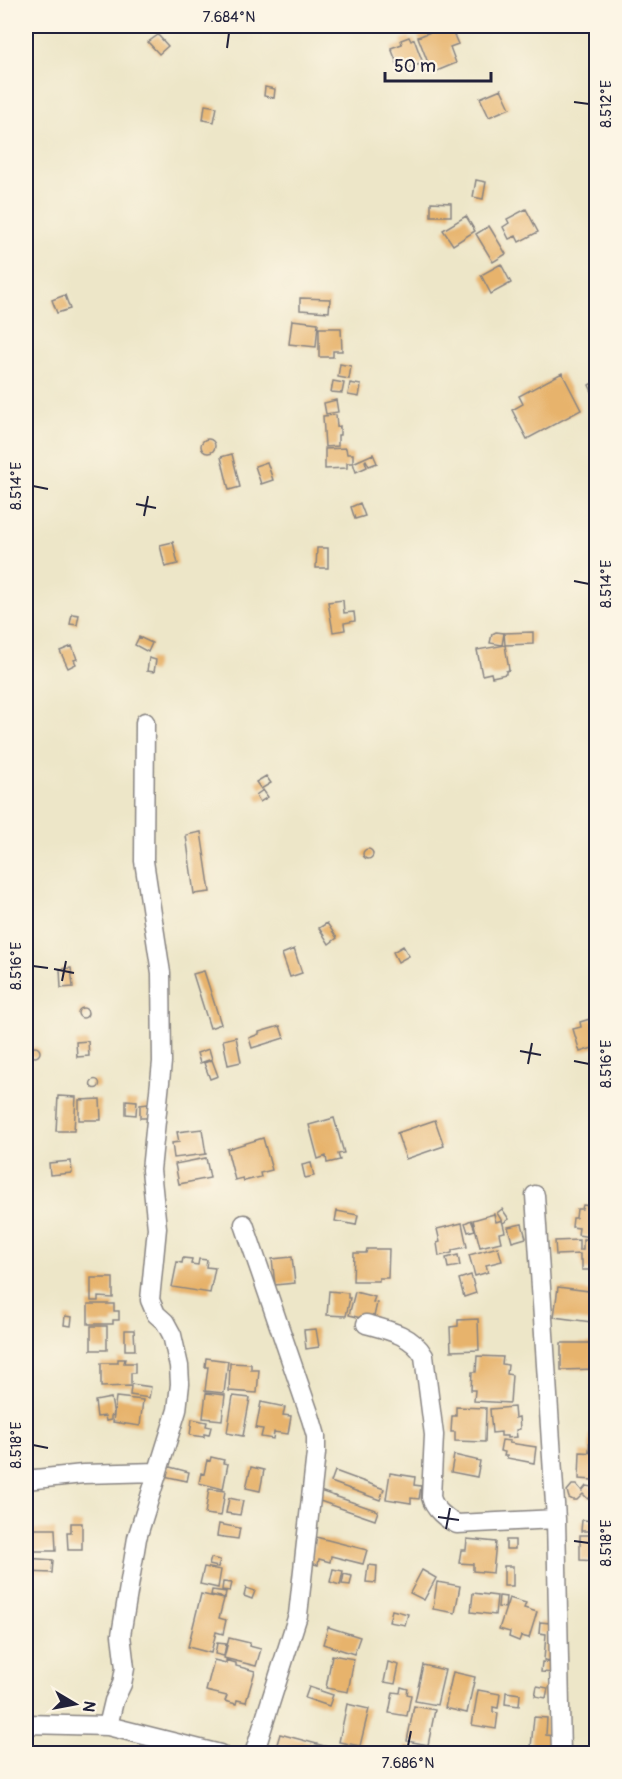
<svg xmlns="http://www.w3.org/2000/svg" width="622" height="1779" viewBox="0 0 622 1779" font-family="Pangolin,sans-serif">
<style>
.building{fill:#e7b36c}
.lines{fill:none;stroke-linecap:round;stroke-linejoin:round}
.minor-casing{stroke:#888482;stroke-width:21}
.minor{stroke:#fff;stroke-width:18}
.ticks{fill:none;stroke:#22223b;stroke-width:2}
.neatline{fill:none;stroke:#22223b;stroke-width:2}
.ticks-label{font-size:15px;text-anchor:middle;fill:#22223b}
</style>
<rect width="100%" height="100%" fill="#fcf5e5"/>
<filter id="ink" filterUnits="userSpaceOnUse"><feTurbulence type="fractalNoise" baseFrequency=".0167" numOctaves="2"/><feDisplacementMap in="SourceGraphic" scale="12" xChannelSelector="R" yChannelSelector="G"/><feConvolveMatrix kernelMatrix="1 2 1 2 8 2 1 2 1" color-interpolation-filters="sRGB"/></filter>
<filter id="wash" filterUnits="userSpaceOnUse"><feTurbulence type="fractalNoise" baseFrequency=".008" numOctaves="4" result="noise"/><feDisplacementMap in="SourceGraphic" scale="24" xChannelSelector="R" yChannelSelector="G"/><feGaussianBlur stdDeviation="1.35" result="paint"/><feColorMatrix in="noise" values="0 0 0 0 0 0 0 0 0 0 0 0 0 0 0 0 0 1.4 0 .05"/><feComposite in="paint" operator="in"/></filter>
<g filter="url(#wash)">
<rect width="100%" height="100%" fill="#ede6c8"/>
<g id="blocks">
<path class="building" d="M445,26h5l8,18 -8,3 6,16 -24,10 -14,-36z
M158,35l10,11 -9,8 -11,-12z
M409,37l2,4 3,-2 9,24 -23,8 -9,-23 11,-4 -1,-4z
M265,87l10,2 -1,9 -10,-2z
M501,89l9,19 -21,9 -9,-19z
M205,105l12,2 -3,15 -11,-2z
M476,180l10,2 -3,17 -10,-2z
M431,202l20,1v13h-20z
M526,209l12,23 -19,10 -3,-6 -7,3 -6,-12 6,-4 -2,-4z
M466,216l9,15 -22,14 -10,-15z
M489,226l17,28 -13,8 -17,-28z
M501,264l10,19 -20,11 -10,-19z
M65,295l5,14 -13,4 -5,-13z
M300,298l30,1 -1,13 -29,-2z
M292,320l26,3 -2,24 -27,-3z
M319,328h22l1,23h-9v6h-14z
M340,364l11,2 -2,13 -11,-2z
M562,373l19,37 -54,29 -15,-29 11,-6 -4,-8z
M333,381l11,2 -2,10 -11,-1z
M596,381v19l-7,-15z
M350,383l11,2 -2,12 -11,-2z
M336,400l2,12 -12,2 -2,-11z
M336,415l1,12 3,-1v9h-2v11l-13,1 -2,-31z
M201 446a7 7 0 1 1 14 0a7 7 0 1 1-14 0Z
M346,448l1,6h6v9h-6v5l-22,1v-20z
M232,454l8,33 -11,3 -8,-33z
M373,454l4,9 -8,3 -3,-6 -1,1 2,6 -11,5 -3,-9z
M267,462l6,18 -12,4 -6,-18z
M360,503l5,13 -10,3 -4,-12z
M173,542l5,22 -13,3 -5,-22z
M317,548h11v20h-12z
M343,600l1,13 10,-1 1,9 -11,2 1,7 -12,2 -5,-30z
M72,614l7,1 -2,10 -7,-1z
M496,632l8,1 -2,12 -12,-2 2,-9z
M533,632v12l-28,1 -1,-12z
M139,637l13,6 -4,9 -13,-7z
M505,645l4,25 -3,1v3l-14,3 -1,-4 -9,2 -5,-25z
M72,646l5,13 -3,1 2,4 -8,4 -8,-17z
M149,658l7,2 -2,12 -7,-1z
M266,776l5,7 -10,6 -5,-7z
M263,790l5,7 -8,5 -4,-7z
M201,832l9,60 -16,2 -8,-59z
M363 854a5 5 0 1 1 10 0a5 5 0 1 1-10 0Z
M327,923l10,15 -8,6 -10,-16z
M403,946l6,10 -11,6 -5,-10z
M294,949l8,24 -12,4 -8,-23z
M71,968l2,19 -12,1 -1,-19z
M204,971l17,53 -11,4 -17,-54z
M78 1013a5 5 0 1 1 10 0a5 5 0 1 1-10 0Z
M593,1018l1,4h2v25l-16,5 -7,-23 8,-2 -1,-5z
M280,1026l4,12 -32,10 -3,-10 10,-4v-2z
M236,1037l5,25 -13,3 -5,-25z
M88,1041l1,15 -12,1 -1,-15z
M30 1052a5 5 0 1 1 10 0a5 5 0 1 1-10 0Z
M209,1049l3,10 -12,4 -3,-10z
M212,1060l6,16 -8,3 -6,-16z
M90.5 1084a4.5 4.5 0 1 1 9 0a4.5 4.5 0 1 1-9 0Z
M58,1096l18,1 -2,34h-18z
M100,1099l1,21h-22v-20z
M126,1100l11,1 -1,14 -10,-1z
M148,1104l1,14h-9v-13z
M334,1118l10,35 -6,1 2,6 -13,3 -1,-7 -8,3 -9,-34z
M435,1120l9,26 -38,13 -9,-26z
M202,1129l4,25 -32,4 -2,-15 7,-1 -2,-10z
M263,1138l9,32 -12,3 1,4 -17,4 -1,-3 -8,2 -8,-31z
M206,1158l4,20 -31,6 -4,-20z
M71,1161l1,12 -22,2 -1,-12z
M311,1163l3,13 -9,2 -3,-13z
M583,1205l13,2v31l-18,-3 1,-7 -7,-1 1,-9h3l1,-9h5z
M502,1209l7,10 -6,4 -6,-10z
M337,1211l21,4 -2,10 -21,-4z
M494,1214l2,8 6,-2 3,12 -6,1 2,9 -21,5 -7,-27z
M471,1220l4,10 -7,2 -3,-9z
M462,1223l5,24 -15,3v3l-13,3 -2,-13 3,-1 -3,-13z
M522,1224l4,14 -14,4 -4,-15z
M583,1239h13v31h-14v-10h-2v-6l-24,1 -1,-14 24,-1v10h4z
M498,1247l4,14 -16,4 2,7 -13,4 -6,-21z
M367,1249h22l-1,29h-9v3h-26l1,-28h12z
M458,1255l2,11 -12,2 -2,-10z
M292,1257l3,26 -20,2 -3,-26z
M183,1258l9,1 -1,5 7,1 1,-6 8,1 -1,7 9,1 -5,25 -38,-6 5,-25 5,1z
M471,1275l5,18 -12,4 -5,-18z
M91,1278h22v20l-15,-1v4h-7z
M558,1287l38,5 -5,30 -37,-5z
M329,1291l19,2v5h2l-4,18 -19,-1z
M355,1292l20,5 -2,5 4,1 -4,18 -24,-6z
M88,1304h26v7h5v9h-6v4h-25z
M65,1316l7,1 -1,9 -7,-1z
M478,1319l1,31 -28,1 -1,-24 8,-1v-6z
M91,1326h16v24h-16z
M316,1329l3,18 -13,2 -2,-19z
M125,1330h9l1,20h-10z
M561,1343h35v26l-35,1z
M477,1356l26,1 -1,7 6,1 -1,9 5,1 -2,28 -36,-2 1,-11h-4l1,-18h4z
M206,1358l22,3 -4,32 -19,-2 3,-24h-3z
M118,1359h7l-1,4h11v10h-4v11l20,3 -2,11 -19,-3 1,-9 -30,1v-24h17z
M230,1363l21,1v6h8l-2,23 -28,-2z
M206,1393l19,2 -3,25 -19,-2z
M233,1396l17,2 -7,38 -16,-3z
M116,1397l27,3 -3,26 -27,-4z
M111,1398l3,17 -3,1v4l-5,1 -1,-5 -8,1 -2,-16z
M261,1402l24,5 -2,8 8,1 -3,18 -14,-2 -1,7 -12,-2 2,-8 -7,-1z
M456,1407l30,1 -1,34 -30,-1v-9h-4l1,-16h4z
M514,1407l1,11 4,-1 1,12 -4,1 1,7 -10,1v-2h-6v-4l-9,1 -2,-24z
M192,1419l15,3 -1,4 5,1 -2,8 -5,-1v3l-14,-2z
M590,1434h6v18l-7,-1z
M502,1440l8,1 -1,2 27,4 -2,16 -27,-5v-2h-3l1,-4 -5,-1z
M580,1452l16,1v33h-3v-6l-14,-1z
M454,1455l26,6 -3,16 -26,-5z
M211,1457l13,3 -1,3 5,1 -5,25 -24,-6 2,-10 3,1 3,-14 3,1z
M166,1466l23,6 -2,9 -23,-5z
M251,1467l13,3 -4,21 -14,-3z
M335,1471l49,18 -4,11 -49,-18z
M390,1473l25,4 -1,8 7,1 -2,13 -8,-1v5l-25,-4z
M572,1485h5l5,6 4,-5 7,1 3,6 -2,3 -6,3 -5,-5 -6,6h-4l-4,-2 -2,-7z
M209,1489l16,2 -4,25 -16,-2z
M320,1491l58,20 -3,9 -58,-20z
M229,1498l14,3 -3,14 -14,-2z
M582,1520l14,1v10h-15z
M71,1523h11v27h-14l-1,-18h4z
M219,1524l21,4 -2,11 -21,-3z
M26,1529h29l1,22h-30z
M580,1535h16v26l-16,-1z
M316,1537l51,13 -4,14 -32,-8 -1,6 -11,-3 -1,6 -8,-2z
M467,1539l29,3 -3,31 -20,-2v-7l-14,-1 2,-13h5z
M506,1540h9v9h-9z
M26,1558l27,2 -1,13 -26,-1z
M211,1558l9,2 -2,7 -9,-2z
M368,1565l9,1 -1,17 -10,-1z
M504,1566h9v20h-9z
M204,1567l17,3 -3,18 -18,-4z
M333,1569l10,2 -3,14 -10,-3z
M422,1570l14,8 -12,22 -14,-7z
M344,1574l8,2 -2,9 -8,-1z
M223,1582l9,1 -2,8 -8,-1z
M437,1582l23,4 -5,27 -22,-4z
M246,1588l9,3 -3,8 -8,-3z
M212,1590l14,2 -1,6 -14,-3z
M473,1593l24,3 -2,19 -24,-3z
M201,1594l23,5 -5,19 7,2 -3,14 -7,-2 -5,21 -23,-6z
M499,1596l7,1 -1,11 -7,-1z
M509,1598l17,5 -2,5 13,4 -8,26 -8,-2 -2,5 -10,-4 1,-5 -11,-3z
M392,1610l16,4 -3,11 -16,-3z
M540,1622l10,1 -1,12 8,1 -3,25 -10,-1 2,-26 -7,-1z
M328,1627l32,10 -6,17 -31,-10z
M229,1638l21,5 -1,3 12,3 -5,17 -32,-8z
M217,1643l9,1 -2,12 -9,-2z
M332,1655l22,4 -6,33 -22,-4z
M214,1660l12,3v-3l10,3v3l19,5 -9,31 -9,-2 -1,4 -11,-3 2,-5 -21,-5z
M388,1662l11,3 -4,19 -11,-2z
M542,1662l16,1 -1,10 -16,-1z
M423,1665l22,5 -8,35 -22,-4z
M453,1672l22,5 -8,36 -22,-5z
M537,1686l11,2 -2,10 -11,-2z
M309,1687l24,8 -4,11 -24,-8z
M401,1687l7,2 -1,5 4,1 -4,21 -18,-3 4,-21 7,1z
M478,1690l22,4 -2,14 -5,-1v5l5,1 -2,16 -24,-4z
M506,1692l14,2 -1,12 -14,-2z
M347,1704l22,5 -9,37 -21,-4z
M414,1706l21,4 -7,35 -21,-4z
M534,1717l13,1 -1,17 9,1 -2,13 -22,-2z
M280,1734l48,13 -1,7h-12l-38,-10z
M405,1746l21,5v3h-22z
M502,1748l30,2 -1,4h-29z
M533,1750h25v4h-25z"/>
</g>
</g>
<g filter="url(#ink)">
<use href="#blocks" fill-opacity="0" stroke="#888482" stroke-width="1.5"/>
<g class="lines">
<g class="minor-casing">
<path id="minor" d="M535,1195l21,324 5,235
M244,1224l67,195 5,17v17l-18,162 -44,139
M366,1324c22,6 46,11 58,32l10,79 -3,62c3,12 15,22 26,27l99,-5
M26,1480l57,-6 75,-2
M26,1724l82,2 112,28
M108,1726l6,-25 8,-17 3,-16 -4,-33 16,-97 40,-128 3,-26 -1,-18 -7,-31 -7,-13 -9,-8 -6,-14 7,-72 -6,-58 11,-108 -1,-89 -17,-112 1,-139"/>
</g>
<use href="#minor" class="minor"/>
</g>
</g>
<path class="ticks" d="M227,48l2,-15M574,102l15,2M33,486l15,3M136,504l20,4M144,516l4,-20M574,581l15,3M33,966l15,2M54,969l20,4M62,981l4,-20M520,1051l21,4M574,1061l15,3M528,1064l4,-21M33,1445l15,3M438,1517l21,3M446,1529l4,-21M574,1541l15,2M408,1746l3,-15"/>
<rect width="622" height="1779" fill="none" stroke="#fcf5e5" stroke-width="66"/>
<g transform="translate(75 1704) rotate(100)" stroke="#fcf5e5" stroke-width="4.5" paint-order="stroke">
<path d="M0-4.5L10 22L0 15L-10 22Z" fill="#22223b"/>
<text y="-9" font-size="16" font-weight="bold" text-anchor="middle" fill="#22223b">N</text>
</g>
<path d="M385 72v9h106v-9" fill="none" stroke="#22223b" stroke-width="3"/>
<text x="394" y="72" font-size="18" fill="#22223b" stroke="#fcf5e5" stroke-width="4.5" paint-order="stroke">50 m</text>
<rect x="33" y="33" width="556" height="1713" class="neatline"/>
<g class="ticks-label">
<text x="229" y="22">7.684°N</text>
<text transform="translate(606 104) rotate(-90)" y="5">8.512°E</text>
<text transform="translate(16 486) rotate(-90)" y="5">8.514°E</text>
<text transform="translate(606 584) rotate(-90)" y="5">8.514°E</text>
<text transform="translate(16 966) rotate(-90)" y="5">8.516°E</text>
<text transform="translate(606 1064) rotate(-90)" y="5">8.516°E</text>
<text transform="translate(16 1445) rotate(-90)" y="5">8.518°E</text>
<text transform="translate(606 1543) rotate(-90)" y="5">8.518°E</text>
<text x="408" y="1768">7.686°N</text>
</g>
</svg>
